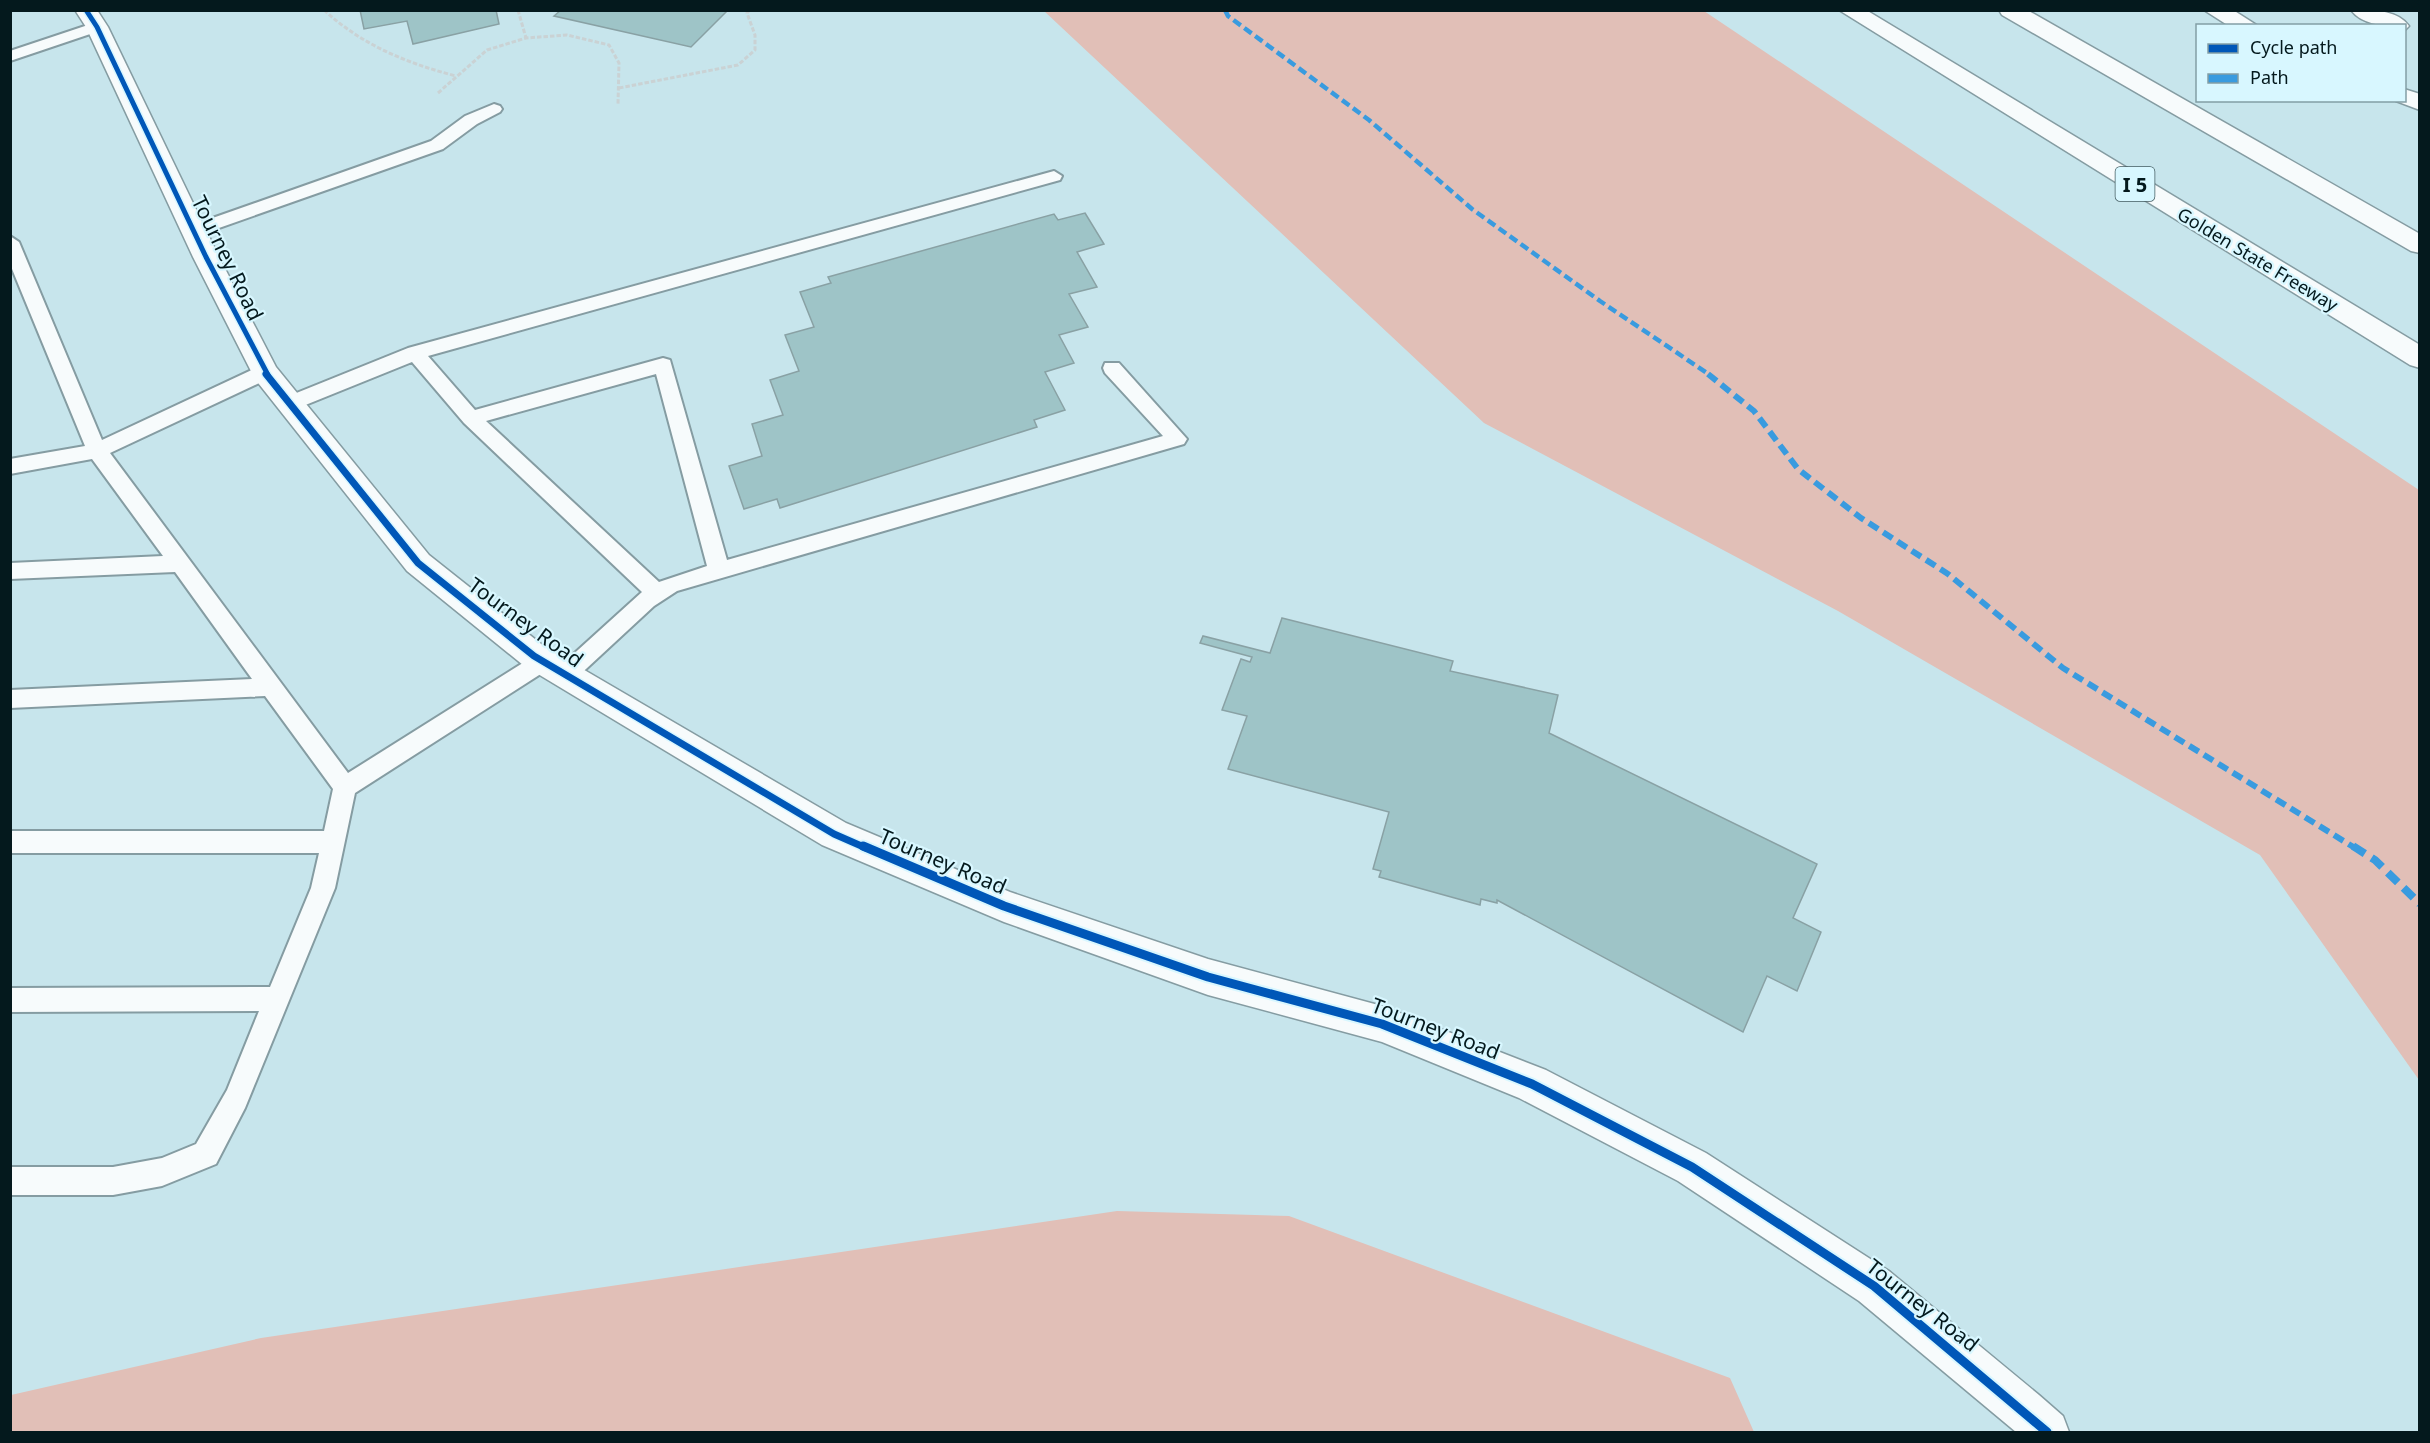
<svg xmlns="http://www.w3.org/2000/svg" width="2430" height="1443" viewBox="0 0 2430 1443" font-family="'Noto Sans',sans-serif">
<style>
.green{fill:#e1bfb7}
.building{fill:#9ec4c7;stroke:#89a1a4;stroke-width:1.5}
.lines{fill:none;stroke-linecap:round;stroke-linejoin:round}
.service-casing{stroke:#859ca2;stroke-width:4}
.tertiary-casing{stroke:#859ca2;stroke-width:3}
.primary-casing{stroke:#859ca2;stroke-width:3}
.motorway-casing{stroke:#859ca2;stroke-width:3}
.path{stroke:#cad2d4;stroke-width:3;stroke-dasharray:4.5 2;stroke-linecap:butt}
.service{fill:#f7fbfc;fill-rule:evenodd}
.tertiary{fill:#f7fbfc;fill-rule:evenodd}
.primary{fill:#f7fbfc;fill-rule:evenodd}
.motorway{fill:#f7fbfc;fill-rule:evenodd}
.quiet-far2{stroke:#399bdf;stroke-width:4.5;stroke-dasharray:9 4.5;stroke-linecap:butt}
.quiet-far1{stroke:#399bdf;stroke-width:6;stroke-dasharray:11 6;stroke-linecap:butt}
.quiet{stroke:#399bdf;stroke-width:8;stroke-dasharray:14 8;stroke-linecap:butt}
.cycleway-far2-casing{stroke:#d8f7ff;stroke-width:8}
.cycleway-far1-casing{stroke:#d8f7ff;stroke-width:10}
.cycleway-casing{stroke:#d8f7ff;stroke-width:13}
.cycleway-far2{stroke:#0057b8;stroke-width:5}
.cycleway-far1{stroke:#0057b8;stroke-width:7}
.cycleway{stroke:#0057b8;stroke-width:9}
.labels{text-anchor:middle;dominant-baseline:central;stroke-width:4.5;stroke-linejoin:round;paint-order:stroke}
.far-street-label{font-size:18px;fill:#04191d;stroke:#d8f7ff}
.shield{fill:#d8f7ff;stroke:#445c61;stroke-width:1.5}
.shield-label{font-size:20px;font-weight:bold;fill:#04191d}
.street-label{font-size:21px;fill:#04191d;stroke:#d8f7ff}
</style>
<rect width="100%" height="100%" fill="#c7e5ec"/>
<path class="green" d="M1044,11h660l715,479v590l-159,-225 -422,-244 -354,-188z
M1117,1211l172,5 441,162 24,54h-1743v-37l250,-57z"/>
<path class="building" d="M360,10h136l3,14 -86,20 -6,-23 -43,8z
M561,10h167l-37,37 -137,-31z
M1085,213l19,31 -27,8 20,35 -28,7 19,33 -29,8 15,28 -29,9 20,38 -31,10 3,7 -257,81 -3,-9 -33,10 -15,-43 33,-10 -10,-32 31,-9 -13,-35 29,-9 -14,-36 29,-8 -14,-35 31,-9 -3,-6 226,-63 4,6z
M1282,618l171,43 -3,10 108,24 -9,38 268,131 -24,54 28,14 -24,59 -30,-15 -24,56 -246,-132v3l-16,-4 -1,6 -101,-28 2,-6 -8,-2 16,-57 -161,-43 19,-53 -25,-6 19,-51 9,3 2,-5 -52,-14 3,-7 67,17z"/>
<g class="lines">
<g class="service-casing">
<path id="service" d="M97,22l5,2 3,3 -3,3 -92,31v-10z
M494,104l6,2 2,3 -2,3 -23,12 -34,25 -244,86h-12l-3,-4 3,-4 244,-86 34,-25z
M1054,171l8,5 -2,4 -632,176 47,54 188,-52 7,2 57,200 436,-124 -58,-63 -2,-5 2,-5h14l68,76 -3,5 -7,2 -500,145 -23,15 -81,75 -8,3 -8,-3 -3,-6 3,-6 85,-77 -178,-169 -52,-61 -114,46h-14l-3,-5 3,-5 124,-50zM656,374l51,192 -48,16 -173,-161z
M10,236l9,6 83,198 156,-73h14l2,5 -2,5 -162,76 238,320 186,-117 8,-3 8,3 3,6 -3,6 -195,125 -20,95 -90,220 -29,56 -54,22 -49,9h-103v-28h103l49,-9 34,-14 31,-54 32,-79 -249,1v-24l260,-1 41,-99 8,-35h-309v-22h314l9,-42 -68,-93 -255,12v-18l242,-11 -77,-107 -165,7v-16l153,-7 -71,-97 -82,15v-15l75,-13 -75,-182z"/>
</g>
<g class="tertiary-casing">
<path id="tertiary" d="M75,10h22l11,17 111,230 57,110 153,188 116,92 301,176 164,69 198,67 174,47 164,64 160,83 183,118 150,124 24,21 6,16h-53l-157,-131 -181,-120 -159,-83 -137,-56 -174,-47 -204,-73 -182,-77 -299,-180 -116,-94 -152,-192 -62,-122 -107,-230z"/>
</g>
<g class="primary-casing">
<path id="primary" d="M2204,10h29l25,16h-29z
M2351,10c19,0 46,-1 58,16l-5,5v-5c-17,0 -41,0 -53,-16z
M2404,89l16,5v16l-24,-9 8,-1z"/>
</g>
<g class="motorway-casing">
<path id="motorway" d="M1839,10h27l554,335v23l-10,-3z
M1999,10h28l393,224v19l-9,-2 -409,-236z"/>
</g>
<path class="path" d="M324,10c38,35 82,53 132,66
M518,10l8,28
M619,88l119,-23 17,-15v-15l-8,-22 3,-3
M438,93l49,-43 39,-12 41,-3 42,10 10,18 -1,41"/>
<use href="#service" class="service"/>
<use href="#tertiary" class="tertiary"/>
<use href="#primary" class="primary"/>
<use href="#motorway" class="motorway"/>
<path class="quiet-far2" d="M1225,10l3,6 141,104 103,89 128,92 110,74"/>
<path class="quiet-far1" d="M1708,374l46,37 44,58 63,49 87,56 115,94 292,180"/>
<path class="quiet" d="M2353,846l22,14 45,44"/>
<g class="cycleway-far2-casing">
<path id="cycleway-far2" d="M86,10l11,17 109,230 62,118"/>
</g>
<g class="cycleway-far1-casing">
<path id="cycleway-far1" d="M266,374l152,189 116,93 300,178 32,14"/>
</g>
<g class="cycleway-casing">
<path id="cycleway" d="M863,846l141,60 204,71 174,47 150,60 160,83 182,119 173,146"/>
</g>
<use href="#cycleway-far2" class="cycleway-far2"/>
<use href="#cycleway-far1" class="cycleway-far1"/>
<use href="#cycleway" class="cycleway"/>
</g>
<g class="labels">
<g class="far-street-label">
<text transform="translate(2258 259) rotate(31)">Golden State Freeway</text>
</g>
<rect class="shield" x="2115.5" y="167" width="39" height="34" rx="4.5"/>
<g class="shield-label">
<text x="2135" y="184">I 5</text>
</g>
<g class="street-label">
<text transform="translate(228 258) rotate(64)">Tourney Road</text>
<text transform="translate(526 622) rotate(36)">Tourney Road</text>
<text transform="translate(943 861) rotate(23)">Tourney Road</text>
<text transform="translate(1436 1028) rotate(21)">Tourney Road</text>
<text transform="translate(1923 1305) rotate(38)">Tourney Road</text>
</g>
</g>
<rect width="2430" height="1443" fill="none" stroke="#04191d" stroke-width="24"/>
<rect x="2196" y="24" width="210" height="78" fill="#d8f7ff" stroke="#839ea5" stroke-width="1.5"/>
<rect x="2208" y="44" width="30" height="9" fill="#0057b8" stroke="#839ea5" stroke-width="1.5"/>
<text x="2250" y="54" font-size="18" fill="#04191d">Cycle path</text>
<rect x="2208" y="74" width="30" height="9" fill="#399bdf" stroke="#839ea5" stroke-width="1.5"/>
<text x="2250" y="84" font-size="18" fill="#04191d">Path</text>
</svg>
